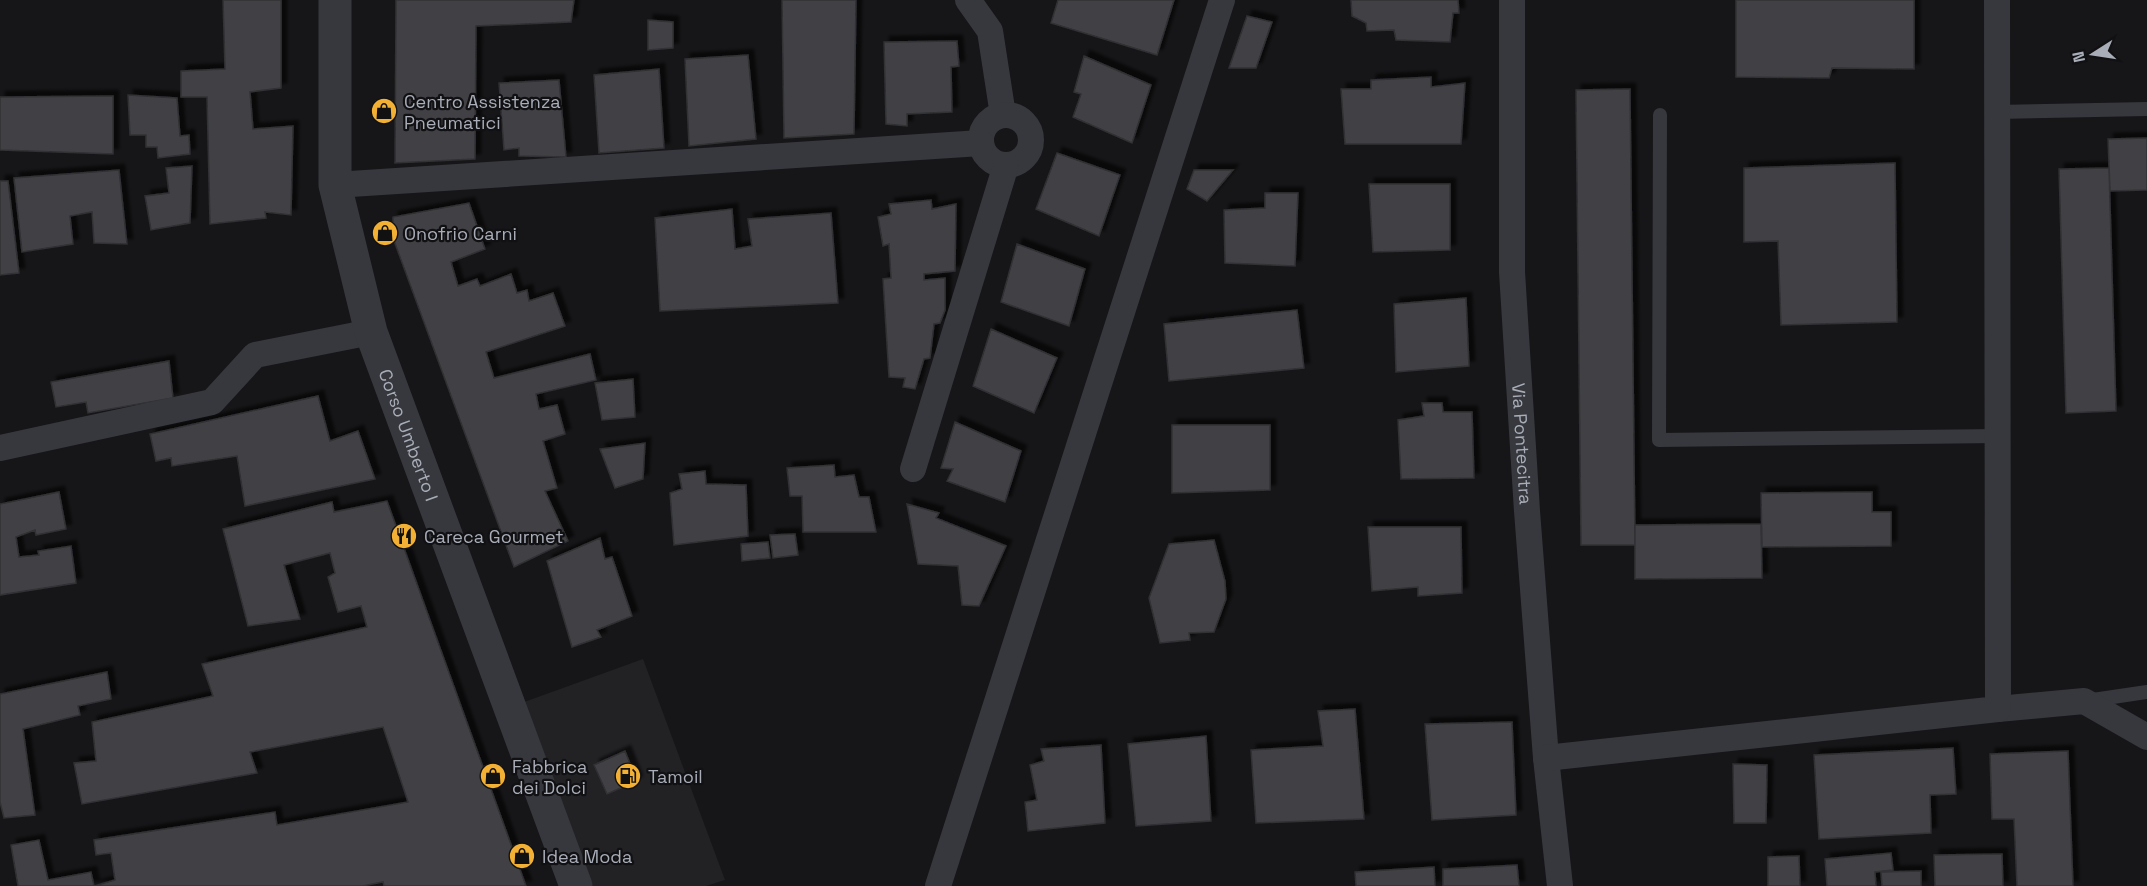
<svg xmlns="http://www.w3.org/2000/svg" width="2147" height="886" viewBox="0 0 2147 886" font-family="'Space Grotesk',sans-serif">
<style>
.built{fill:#222225}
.building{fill:#404145;stroke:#303034;stroke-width:1.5;filter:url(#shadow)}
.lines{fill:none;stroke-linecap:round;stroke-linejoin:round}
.service{stroke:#37383d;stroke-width:14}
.minor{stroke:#37383d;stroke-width:26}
.tertiary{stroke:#37383d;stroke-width:33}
.labels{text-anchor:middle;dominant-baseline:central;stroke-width:4.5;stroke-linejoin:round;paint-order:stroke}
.poi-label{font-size:18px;fill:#a8adb8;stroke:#111113;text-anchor:start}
.street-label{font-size:18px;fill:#a8adb8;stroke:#111113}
</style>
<defs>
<filter id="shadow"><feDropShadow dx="5.5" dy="-5.5" stdDeviation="1.5" flood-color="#0009"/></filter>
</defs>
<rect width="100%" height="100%" fill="#161618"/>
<path class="built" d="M643,659l82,221 -19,6h-122l-68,-181z"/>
<path class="building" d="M223,0h58v88l-31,4 3,37 40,-3 -2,89 -26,-3 1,6 -56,6 -3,-127h-26v-26l44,-2z
M396,0h178l-3,22 -95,4 -1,133 -80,4z
M782,0h74l-2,134 -70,4z
M1058,0h116l-17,55 -106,-32z
M1351,0h107l1,13h-6l-3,29 -54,-2 -2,-10 -27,1 -1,-8 -14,-7z
M1736,0h178v69l-82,-1 -3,10 -93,-1z
M1247,16l25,6 -16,46h-27z
M648,20l25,2v26l-25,2z
M957,41l2,25 -8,1 1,45 -45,2v12l-21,-2 -2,-82z
M748,55l8,84 -67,7 -4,-87z
M1084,56l67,29 -19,58 -59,-26 8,-23 -7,-2z
M659,69l5,79 -65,5 -5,-78z
M1431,77v10l34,-4 -4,61h-116l-4,-55h30v-9z
M559,80l7,77 -47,-1v-8l-15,2 -5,-67z
M1630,89l5,456h-54l-5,-455z
M128,95l49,3 3,38 9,-1 1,19 -32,4 -1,-11h-11v-12h-16z
M113,96v58l-113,-4v-53z
M2147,138v52l-37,1 -2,-52z
M1057,153l63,22 -21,61 -63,-27z
M1895,163l2,159 -116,3 -3,-84 -34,1v-74z
M192,166l-2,57 -39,7 -6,-34 24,-3 -3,-25z
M2109,168l7,243 -50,2 -7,-244z
M119,170l8,74 -33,-1 -2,-31 -22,4 3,28 -51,8 -8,-74z
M1194,170h39l-26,31 -20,-12z
M0,181h8l11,92 -19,2z
M1369,184h81v66l-77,2z
M1265,193h33l-3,73 -70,-3 -1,-53 41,-2z
M931,200l1,9 24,-5 -1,67 -31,3v6l21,-2v32l-5,13 -6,1 -4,34 -6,1 -9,30 -12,-2 2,-9 -16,-1 -6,-98 8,-1 -2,-34 -6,2 -5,-29 13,-3 -2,-10z
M469,203l16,46 -34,13 7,24 19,-7 3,7 31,-12 6,19 10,-3 2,11 24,-8 12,33 -79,26 8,26 96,-24 6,26 -60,14 3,15 18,-4 8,29 -22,7 14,47 -12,3 23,50 -54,26 -121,-329v-21z
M732,209l3,40 17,-3 -4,-27 83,-6 7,90 -178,8 -5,-93z
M1017,244l68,25 -16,57 -68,-24z
M1466,298l3,68 -73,6 -2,-68z
M1297,310l7,58 -135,13 -5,-57z
M991,329l66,29 -23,55 -61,-27z
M169,361l4,37 -85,15 -2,-11 -30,5 -5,-25z
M633,379l2,38 -33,3 -7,-37z
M318,396l12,45 28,-10 17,48 -130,27 -8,-50 -65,10 -1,-8 -15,3 -6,-27z
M1422,403h20l1,9h29l2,66 -73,1 -3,-59 26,-4z
M955,422l66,29 -16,51 -58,-21 6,-12 -12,-1z
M1172,425h98v65l-98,3z
M645,443l-2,36 -28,9 -15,-39z
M834,465l1,12 19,-2 5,22h10l7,35h-73l-1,-36h-12l-3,-28z
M705,471l1,13 40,1 2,51 -74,9 -4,-52 12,-4 -3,-15z
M59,492l7,37 -30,6 -1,-5 -19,7 3,20 20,-2 -1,-4 33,-5 5,37 -76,12v-91z
M1872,492v20h19v34l-129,1 -1,-54z
M387,501l139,385h-142l-1,-4 -20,4h-345l-7,-41 28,-5 9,40 43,-8 3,14 21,-6 -4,-27 -15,2 -2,-15 181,-28 2,13 131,-23 -25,-75 -133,25 7,21 -175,31 -8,-41 22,-2 -4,-39 121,-26 -11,-32 165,-37 -6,-21 -23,6 -10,-35 7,-4 -5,-20 -46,12 16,54 -52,7 -25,-97 109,-27 2,10z
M907,504l32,9 -3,5 70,28 -27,60 -17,-1 -4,-39 -40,-2z
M1761,524l1,54 -127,1v-54z
M1368,527h93l1,66 -44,3v-9l-46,4z
M795,534l3,21 -25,3 -3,-23z
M600,538l5,21 7,-2 20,59 -35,14 4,7 -29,10 -25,-86z
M1214,540l11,41 1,18 -12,33 -25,1 1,7 -30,3 -11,-45 20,-54z
M768,542l2,16 -28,3 -1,-17z
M107,672l4,27 -33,7 2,9 -57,14 12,86 -31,3 -4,-16v-108z
M1355,709l9,110 -108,4 -5,-73 72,-4 -5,-35z
M1512,722l4,93 -84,5 -7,-96z
M1206,736l5,85 -75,5 -8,-82z
M1101,745l4,78 -77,8 -3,-29 12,-2 -7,-35 14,-4 -3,-12z
M1953,748l3,46 -26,1 1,38 -112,6 -5,-84z
M625,751l12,30 -30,13 -13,-29z
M2068,751l5,135h-56l-3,-67h-22l-2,-65z
M1733,764l34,1 -1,58h-32z
M1891,853l2,17 -18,2 1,14h-49l-2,-27z
M2002,854l1,32h-68l-1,-31z
M1799,856l1,30h-32v-29z
M1517,865l2,21h-76v-17z
M1434,867l1,19h-79l-1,-14z
M1921,871v15h-39l-1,-14z"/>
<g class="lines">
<path class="service" d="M1997,112l150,-3
M1660,115l-1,325 339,-4
M2086,701l61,-9"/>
<g class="minor">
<path d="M968,0l22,31 13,84"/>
<path id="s1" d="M1512,0v272l15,239 19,247 14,128"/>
<circle cx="1006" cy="140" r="25"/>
<path d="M335,185l646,-42"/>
<path d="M0,448l212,-46 43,-47 116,-23"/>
<path d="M913,469l93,-304"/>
<path d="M1998,709l86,-8 63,36"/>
<path d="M1546,758l452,-49 -1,-709"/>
<path d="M938,886l284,-886"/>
</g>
<path class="tertiary" id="s2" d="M335,0v185l36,147 205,554"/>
</g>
<defs>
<g id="shop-disc" transform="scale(1.35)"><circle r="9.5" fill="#f2b134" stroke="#111113"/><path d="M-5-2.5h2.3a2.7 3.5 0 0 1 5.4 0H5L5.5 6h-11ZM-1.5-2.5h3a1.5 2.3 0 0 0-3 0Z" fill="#111"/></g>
<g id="restaurant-disc" transform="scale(1.35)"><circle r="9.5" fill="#f2b134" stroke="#111113"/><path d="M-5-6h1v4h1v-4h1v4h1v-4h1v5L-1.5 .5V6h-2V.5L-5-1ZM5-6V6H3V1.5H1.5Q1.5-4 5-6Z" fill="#111"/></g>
<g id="fuel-disc" transform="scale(1.35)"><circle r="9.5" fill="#f2b134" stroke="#111113"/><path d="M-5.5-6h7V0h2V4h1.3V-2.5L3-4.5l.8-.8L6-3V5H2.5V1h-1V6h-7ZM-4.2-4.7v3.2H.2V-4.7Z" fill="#111"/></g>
</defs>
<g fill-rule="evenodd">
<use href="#shop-disc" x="384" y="111"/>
<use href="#shop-disc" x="385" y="233"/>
<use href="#restaurant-disc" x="404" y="536"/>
<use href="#shop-disc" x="493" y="776"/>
<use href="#fuel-disc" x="628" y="776"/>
<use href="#shop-disc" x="522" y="856"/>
</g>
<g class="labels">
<g class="poi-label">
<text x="404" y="101">Centro Assistenza<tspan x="404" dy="21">Pneumatici</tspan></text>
<text x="404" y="233">Onofrio Carni</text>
<text x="424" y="536">Careca Gourmet</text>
<text x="512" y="766">Fabbrica<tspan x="512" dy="21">dei Dolci</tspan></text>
<text x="648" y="776">Tamoil</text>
<text x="542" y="856">Idea Moda</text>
</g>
<g class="street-label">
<text stroke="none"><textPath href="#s2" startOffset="446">Corso Umberto I</textPath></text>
<text stroke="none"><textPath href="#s1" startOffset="444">Via Pontecitra</textPath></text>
</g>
</g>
<g transform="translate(2093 54) rotate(258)" stroke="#111113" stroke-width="4.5" paint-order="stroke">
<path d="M0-4.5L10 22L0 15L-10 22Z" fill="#a8adb8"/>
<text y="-9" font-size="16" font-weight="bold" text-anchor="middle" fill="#a8adb8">N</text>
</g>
</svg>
